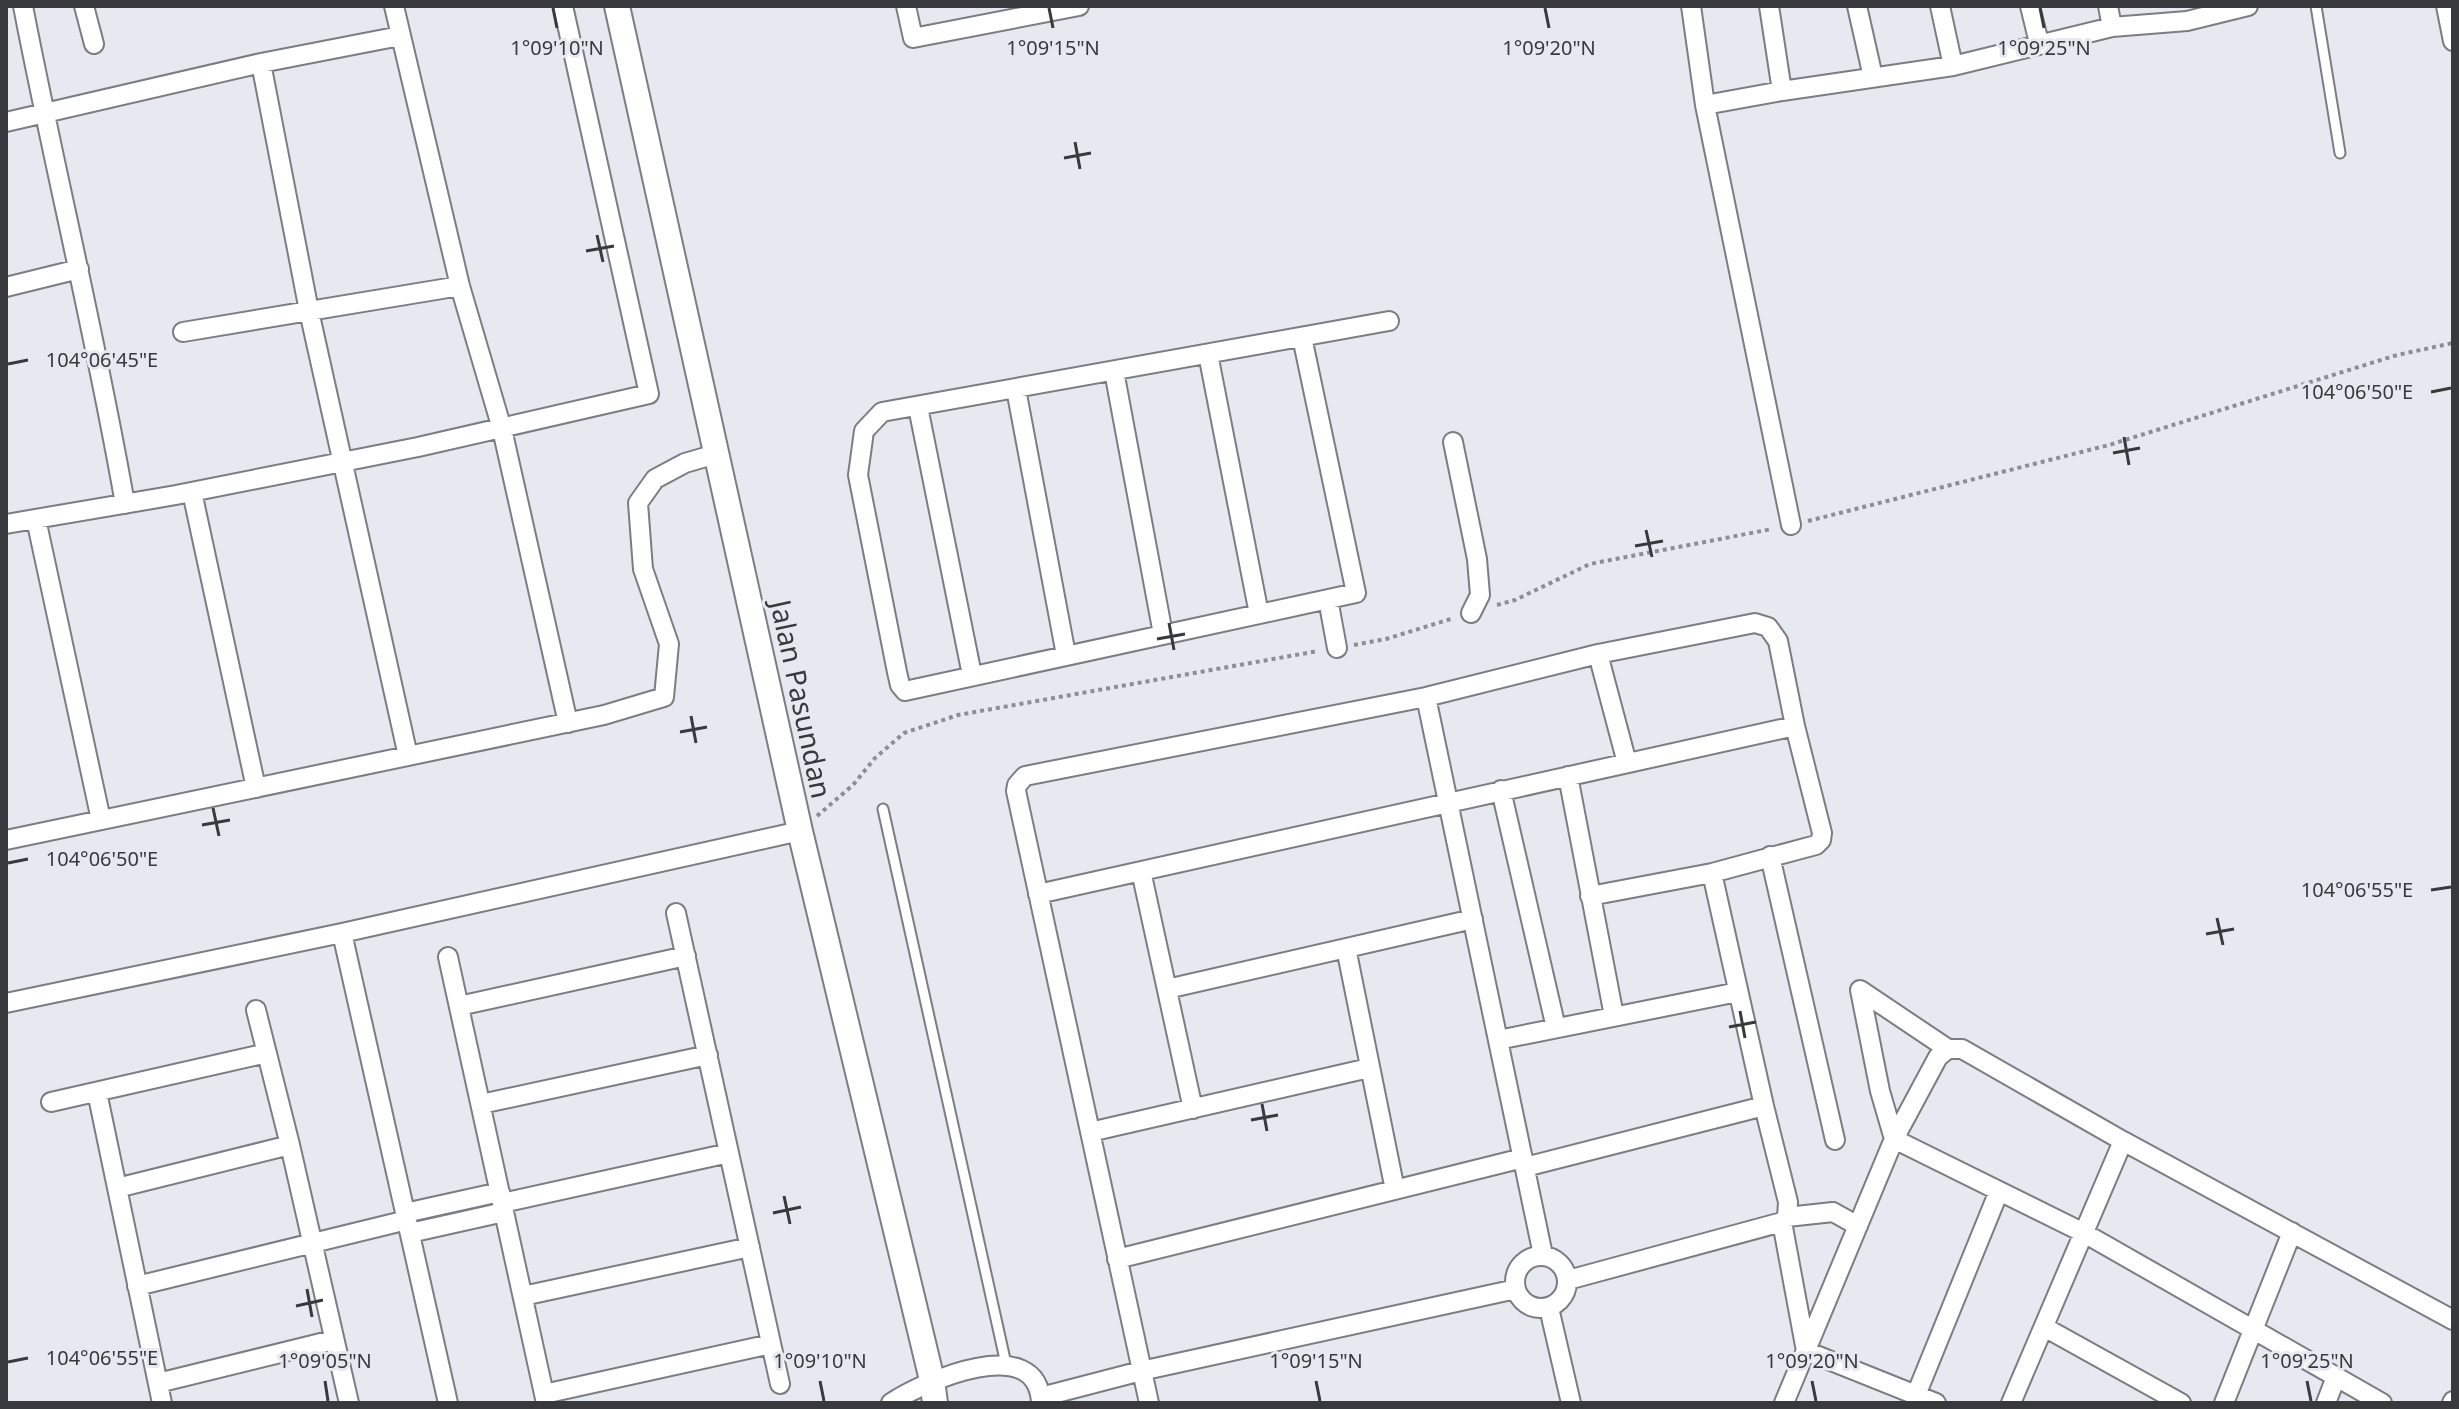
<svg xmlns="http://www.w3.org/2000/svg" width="2459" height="1409" viewBox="0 0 2459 1409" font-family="'Noto Sans',sans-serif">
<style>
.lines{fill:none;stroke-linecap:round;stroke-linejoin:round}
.service-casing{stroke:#7a7d82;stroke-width:13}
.minor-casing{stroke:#7a7d82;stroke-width:22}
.tertiary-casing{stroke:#7a7d82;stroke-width:28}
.path{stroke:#8c8e93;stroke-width:4;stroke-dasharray:4 4;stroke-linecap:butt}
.service{stroke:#fff;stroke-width:9}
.minor{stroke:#fff;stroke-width:18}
.tertiary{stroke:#fff;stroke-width:24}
.ticks{fill:none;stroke:#38393c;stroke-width:3}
.labels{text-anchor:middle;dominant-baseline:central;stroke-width:6;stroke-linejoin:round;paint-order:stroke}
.street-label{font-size:28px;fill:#38393c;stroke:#e6eaf0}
.ticks-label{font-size:20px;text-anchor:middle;fill:#38393c;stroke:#e6eaf0;stroke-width:6;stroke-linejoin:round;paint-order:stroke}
</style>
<rect width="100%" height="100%" fill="#e6eaf0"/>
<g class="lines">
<g class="service-casing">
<path id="service" d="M2316,6l24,147
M883,809l123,555"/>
</g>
<g class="minor-casing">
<path id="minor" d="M23,6c32,166 73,331 102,498
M84,6l10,38
M394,6l66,280 42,143 66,294
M906,6l7,32 166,-32
M1691,6l14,99 86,420
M1769,6l13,85
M1857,6l16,71
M1940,6l13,60
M2030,6l9,37
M2108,6l4,21
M2446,6l7,35
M261,63l48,248 99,445
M1705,105l77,-14 171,-25 159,-39 75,-6 61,-15
M6,122l255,-59 139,-27
M6,287l73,-18
M183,332l277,-46
M1302,337l54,256 -451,98 -5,-6 -3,-13 -39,-197 6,-44 18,-19 507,-91
M1208,354l51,260
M1114,371l49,263
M1016,389l50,266
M918,407l54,268
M1453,442l24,117 3,36 -9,18
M192,492l64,296
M36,519l65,301
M6,524l170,-29 242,-48 231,-53 -86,-388
M1328,599l9,49
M1598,654l29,109
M1426,697l117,558
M1568,776l46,240
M1501,790l55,238
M6,840l598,-125 60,-18 5,-53 -26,-75 -5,-66 17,-24 30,-16 31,-9
M1770,856l65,284
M1141,871l52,238
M1038,894l757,-168
M676,913l104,471
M342,933l106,470
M1346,948l49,242
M448,957l98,446
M1167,989l306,-70
M1860,990l20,101 14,48 190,94 298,170
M1860,990l88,59h14l161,92 330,179
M6,1003l336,-70 458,-102
M459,1006l227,-50
M256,1010l34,135 59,258
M1498,1040l240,-48
M97,1092l65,311
M51,1102l216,-49
M481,1104l227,-49
M1090,1132l279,-64
M1525,1167l239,-61
M117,1188l173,-43
M502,1203l227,-50
M405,1213l95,-21
M1787,1217l46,-5 25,14
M1782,1222l24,129 130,52
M410,1233l94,-21
M1515 1282a26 26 0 1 1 52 0a26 26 0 1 1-52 0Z
M1117,1259l406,-101
M1568,1280l214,-58 5,-5 1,-15 -24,-96 -52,-233
M137,1286l270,-66
M523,1296l227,-49
M1549,1308l22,95
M2044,1327l137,76
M158,1383l175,-43
M544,1394l227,-50
M1916,1395l83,-204
M1041,1397l100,-26 375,-82
M891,1403c33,-22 147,-72 150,0
M1149,1403l-133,-612 1,-6 8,-9 401,-79 172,-43 157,-31 13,4 10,14 17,85 27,107 -1,7 -5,5 -104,28 -122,23
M1784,1403l110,-264 44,-82 10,-8
M2011,1403l112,-262
M2224,1403l68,-171
M2326,1403l10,-26
M2452,1403l1,-2"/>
</g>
<g class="tertiary-casing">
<path id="tertiary" d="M617,6l183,825 132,549 3,23"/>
</g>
<path class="path" d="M1808,521l301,-76 288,-90 56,-12
M1497,605l18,-5 75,-36 182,-35
M1354,645l32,-6 68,-21
M817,816l36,-31 22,-27 29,-25 54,-18 360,-64"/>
<use href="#service" class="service"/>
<use href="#minor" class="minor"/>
<use href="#tertiary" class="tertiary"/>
</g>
<path class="ticks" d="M553,8l4,20M1049,8l4,20M1545,8l4,20M2040,8l4,20M1075,142l5,27M1064,158l27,-5M597,235l6,27M586,251l28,-5M8,364l20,-4M2431,392l20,-4M2124,437l5,28M2113,453l27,-5M1646,530l6,27M1635,546l28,-5M1169,623l5,27M1157,639l28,-5M691,716l5,27M680,732l27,-5M213,808l6,28M202,825l28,-5M8,863l20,-4M2431,890l20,-3M2217,918l6,27M2206,934l28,-5M1740,1011l5,27M1729,1027l27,-5M1262,1104l5,27M1251,1120l27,-5M784,1196l6,28M773,1213l28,-6M307,1289l5,28M296,1306l27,-6M8,1362l20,-4M325,1381l3,20M820,1381l4,20M1316,1381l4,20M1812,1381l4,20M2307,1381l4,20"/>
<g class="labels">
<g class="street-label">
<text transform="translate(802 699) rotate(78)">Jalan Pasundan</text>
</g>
</g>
<g class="ticks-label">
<text x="557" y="55">1°09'10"N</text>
<text x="1053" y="55">1°09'15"N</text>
<text x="1549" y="55">1°09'20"N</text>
<text x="2044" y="55">1°09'25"N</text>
<text x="102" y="367">104°06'45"E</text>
<text x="2357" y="399">104°06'50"E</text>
<text x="102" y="866">104°06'50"E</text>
<text x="2357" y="897">104°06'55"E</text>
<text x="102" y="1365">104°06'55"E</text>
<text x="325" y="1368">1°09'05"N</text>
<text x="820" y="1368">1°09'10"N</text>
<text x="1316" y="1368">1°09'15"N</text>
<text x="1812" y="1368">1°09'20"N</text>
<text x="2307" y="1368">1°09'25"N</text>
</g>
<rect width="2459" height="1409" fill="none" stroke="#38393c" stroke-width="16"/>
</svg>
